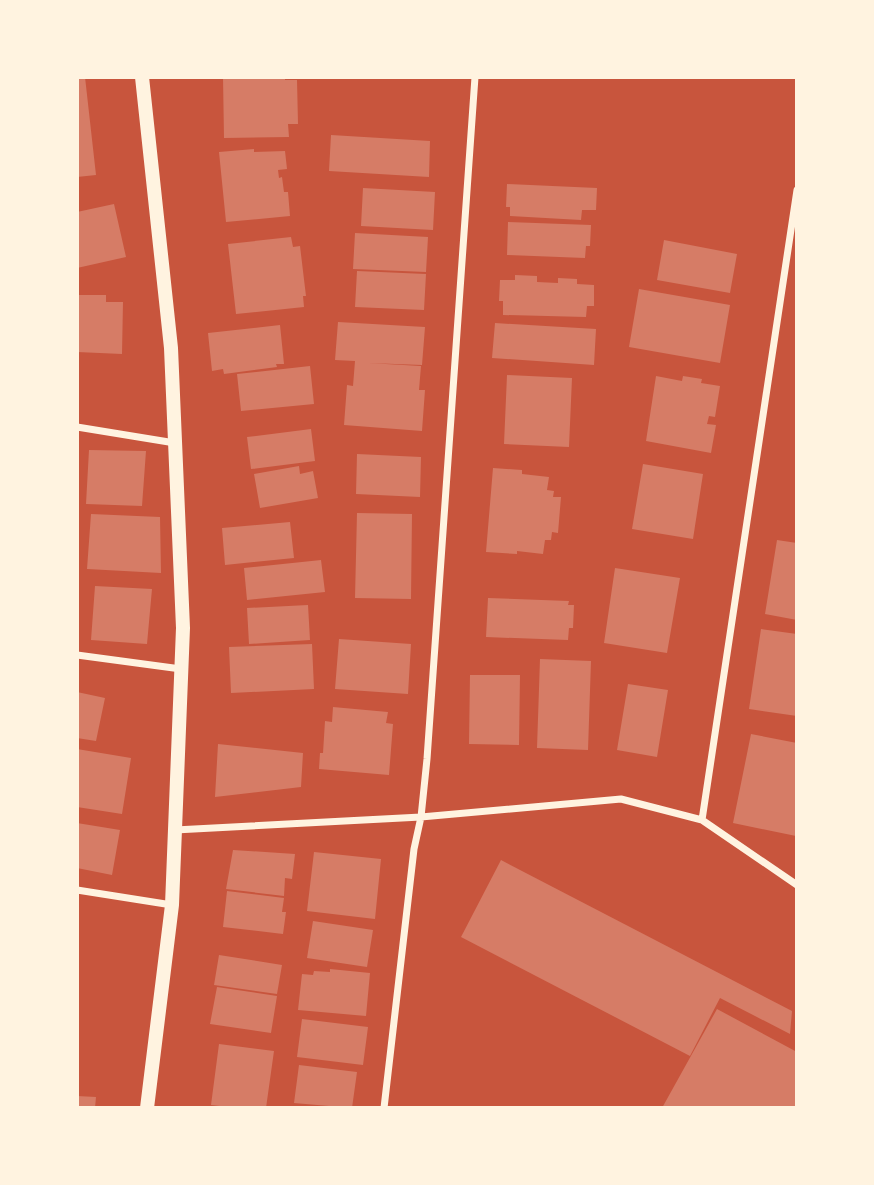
<svg xmlns="http://www.w3.org/2000/svg" width="874" height="1185" viewBox="0 0 874 1185" font-family="Jost,sans-serif">
<style>
.building{fill:#d67c66}
.lines{fill:none;stroke-linecap:round;stroke-linejoin:round}
.minor{stroke:#fff3e0;stroke-width:7}
.secondary{stroke:#fff3e0;stroke-width:14}
</style>
<rect width="100%" height="100%" fill="#c8553d"/>
<path class="building" d="M77,77h8l11,98 -19,2z
M223,77h62v3h12l1,44h-10l1,13 -65,1z
M331,135l99,6 -1,36 -100,-6z
M254,149v3l31,-1 2,18 -9,1 1,8 3,-1 2,15h4l2,24 -64,6 -7,-70z
M507,184l90,4 -1,22h-14l-1,10 -71,-4v-9h-4z
M363,188l72,4 -2,38 -72,-4z
M114,204l12,53 -49,11v-56z
M508,222l83,3 -1,21h-4l-1,12 -78,-3z
M355,233l73,4 -2,35 -73,-3z
M291,237l2,10 7,-1 6,50h-3l1,11 -68,7 -8,-70z
M664,240l73,14 -7,39 -73,-13z
M357,271l69,3 -2,36 -69,-3z
M515,275l22,1v6l21,1v-5l19,1v5l17,1v21h-7l-1,11 -83,-2v-14h-4l1,-21h15z
M639,289l91,16 -10,58 -91,-16z
M77,295h29v7h17l-1,52 -45,-2z
M338,322l87,5 -3,38 -54,-2 53,3 -2,24h6l-3,41 -78,-6 3,-40 6,1 2,-25 -20,-1z
M495,323l101,6 -2,36 -102,-7z
M280,325l4,39h-8l1,3 -53,7 -1,-5 -11,2 -4,-38z
M310,366l4,38 -73,7 -4,-37z
M507,375l65,3 -3,69 -65,-3z
M656,376l26,5 1,-5 19,3 -1,4 19,3 -5,31 -6,-1 -2,8 9,1 -5,28 -65,-12z
M311,429l4,32 -64,8 -4,-32z
M89,450l57,1 -4,55 -56,-2z
M357,454l64,3 -1,40 -64,-3z
M643,464l60,10 -10,65 -61,-10z
M299,466l1,8 13,-3 5,27 -58,10 -6,-34z
M493,468l29,2v4l27,3 -2,13 7,1 -1,6h8l-3,36 -6,-1 -1,8h-6l-2,14 -26,-3v3l-31,-2z
M357,513l55,1 -1,85 -56,-1z
M91,514l69,3 1,56 -74,-4z
M290,522l4,36 -69,7 -3,-37z
M777,540l20,3v77l-32,-6z
M321,560l4,32 -78,8 -3,-32z
M615,568l65,10 -13,75 -63,-10z
M95,586l57,3 -5,55 -56,-4z
M488,598l81,3 -1,4h6l-1,23h-4l-1,12 -82,-3z
M308,605l2,35 -61,4 -2,-36z
M761,629l36,5v82l-48,-7z
M339,639l72,5 -3,50 -73,-5z
M312,644l2,45 -83,4 -2,-46z
M540,659l51,2 -3,89 -51,-2z
M470,675h50l-1,70 -50,-1z
M628,684l40,6 -11,67 -40,-7z
M77,692l28,6 -9,43 -19,-3z
M333,707l55,5 -2,11 7,1 -4,51 -70,-6 1,-16h3l2,-32 7,1z
M751,734l46,9 -1,93 -63,-13z
M218,744l85,9 -2,34 -86,10z
M77,749l54,9 -9,56 -45,-7z
M77,823l43,7 -8,45 -35,-7z
M233,850l62,4 -3,25 -7,-1 -1,18 -58,-7z
M314,852l67,7 -6,60 -68,-8z
M501,860l291,151 -2,23 -70,-36 -30,58 -229,-119z
M227,891l57,7 -2,14h4l-3,22 -60,-7z
M313,921l60,9 -6,37 -60,-9z
M219,955l63,10 -5,29 -63,-9z
M330,969l40,4 -4,43 -68,-6 4,-36 11,1 1,-4 16,1z
M217,987l60,9 -6,37 -61,-9z
M717,1009l80,43v56h-135z
M302,1019l66,8 -5,38 -66,-8z
M219,1044l55,7 -8,57h-29l-26,-3z
M299,1065l58,7 -5,36 -58,-5z
M77,1096l19,1 -1,11h-18z"/>
<g class="lines">
<path class="minor" d="M77,427l98,16
M77,655l104,14
M702,820l95,-630
M175,830l246,-13 200,-18 81,21 95,65
M77,890l95,15
M384,1108l30,-259 7,-32 6,-58 48,-682"/>
<path class="secondary" d="M142,77l29,271 12,280 -11,277 -25,203"/>
</g>
<rect width="874" height="1185" fill="none" stroke="#fff3e0" stroke-width="158"/>
</svg>
